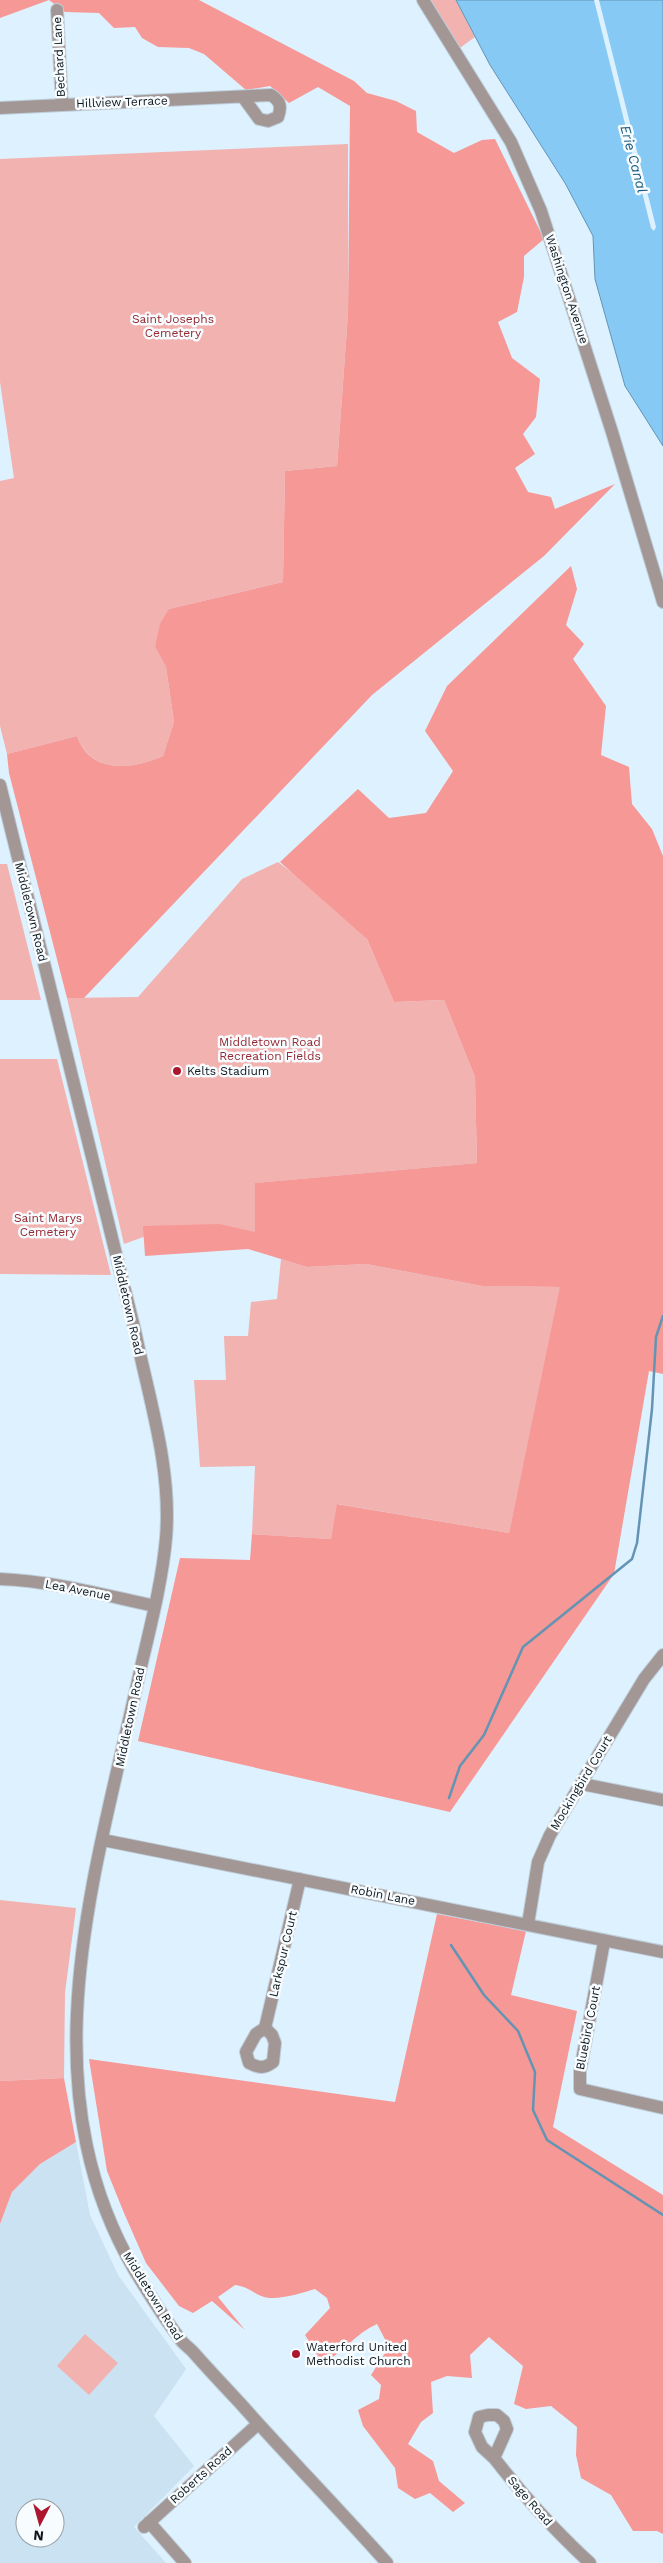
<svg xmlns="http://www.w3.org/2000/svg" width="663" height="2563" viewBox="0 0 663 2563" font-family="'Work Sans',sans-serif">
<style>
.built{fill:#cae2f2;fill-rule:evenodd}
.green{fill:#f2b2b0}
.forest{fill:#f69896}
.water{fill:#87c9f5;stroke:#6394b4}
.pier{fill:#def1fe}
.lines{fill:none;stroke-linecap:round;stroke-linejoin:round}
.stream{stroke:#6394b4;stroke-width:2.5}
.minor-casing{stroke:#bdceda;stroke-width:14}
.minor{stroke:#a39796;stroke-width:12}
.poi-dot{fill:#ac172d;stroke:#f7fcff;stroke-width:2}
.labels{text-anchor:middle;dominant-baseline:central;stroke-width:5;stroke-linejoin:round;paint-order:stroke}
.street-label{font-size:12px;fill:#0f171d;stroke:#f7fcff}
.park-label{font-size:12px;fill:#952831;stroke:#f7fcff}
.poi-label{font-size:12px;fill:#0f171d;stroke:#f7fcff;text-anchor:start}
.water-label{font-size:14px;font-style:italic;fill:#1a5a7f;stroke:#f7fcff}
</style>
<rect width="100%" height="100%" fill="#def1fe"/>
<path class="built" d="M76,2142l14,73 28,60 68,94 -32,47 40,50 -60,61 32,36h-166v-339l12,-32 28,-28zM25,2508h30v30h-30z"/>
<path class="green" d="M428,0h28l19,37 -18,13z
M348,144v170l-11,152 -52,5 -2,111 -114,27 -14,38 11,20 8,55 -11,34c-31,14 -72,18 -86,-20l-70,18 -7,-28v-245l14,-3 -14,-96v-223z
M278,862l48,36 41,41 27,63 50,-2 31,77 2,86 -221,20 -1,49 -106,3 -25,9 -57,-246 71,-1 104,-118z
M0,864h7l34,136h-41z
M0,1059h57l54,216 -111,-1z
M281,1259l26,8 59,-3 116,22 79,1 -52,246 -171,-29 -7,35 -79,-5 3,-68 -55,1 -6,-87h32l-2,-44h24l3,-34 26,-3z
M0,1900l76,8 -11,85 -1,85 -64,3z
M85,2334l33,29 -29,32 -32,-29z"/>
<path class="forest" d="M0,0h199l155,81 13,12 29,8 20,10 1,21 37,21 28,-13 13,-1 49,100 -20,17v21l-7,35 -19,10 14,36 28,21 -4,38 -13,17 12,20 -20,14 13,24 23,5 4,12 60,-25 -71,72 -172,139 -288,303h-17l-58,-225 -2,-19 70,-18c13,38 55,34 86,20l11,-34 -8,-55 -11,-20 5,-23 9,-15 114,-27 2,-111 52,-5 11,-152 2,-208 -32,-19 -29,16 -19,-17 -24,4 -42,-36 -15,-6 -31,-1 -16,-9 -7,-11 -21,1 -15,-15 -34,-1 -16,-12 -49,18z
M571,566l6,23 -11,36 18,19 -11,15 33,47 -5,49 28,12 3,37 20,25 11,27v518l-14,-3 -35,203 -164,238 -312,-71 42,-183 70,2 2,-26 79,5 6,-35 172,29 51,-246 -78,-1 -116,-22 -59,3 -59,-18 -103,7 -2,-30 76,-2 36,8v-49l222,-20 -2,-86 -31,-77 -50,2 -27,-63 -87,-77 78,-73 31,29 37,-5 27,-42 -28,-40 22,-45z
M437,1914l89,17 -15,64 66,16 -24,116 110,68v339l-6,-3h-24l-22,-36 -30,-17 -5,-23 1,-28 -26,-21 -25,3 -12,-5 9,-38 -34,-29 -19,18 2,23 -25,-2 -16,6 2,31 -12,9 -13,22 25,17 6,20 26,22 -12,9 -23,-19 -15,6 -17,-11 -3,-20 -32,-42 -5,-16 21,-11 2,-14 -10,-10 18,-28 -12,-23c-22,10 -34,28 -54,40l-18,-29 25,-27 -3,-10 -12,-9c-13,4 -38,12 -51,8 -9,-2 -14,-10 -29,-12l-17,12 27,33 -33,-29 -19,12 -14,-7 -33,-43 -22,-50 -17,-42 -18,-112 306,43z
M64,2078l12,64 -36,22 -28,28 -12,32v-143z"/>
<path class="water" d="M456,0h207v446l-38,-60 -30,-107 -2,-43 -28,-53 -75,-118z"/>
<path class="pier" d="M594,0h5l57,227 -2,4 -3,-3z"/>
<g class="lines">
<path class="stream" d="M449,1798l11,-32 24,-31 39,-88 109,-88 5,-16 15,-134 4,-72 7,-21
M451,1945l33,50 34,36 17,41 -2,38 14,30 116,75"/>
<g class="minor-casing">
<path id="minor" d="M423,0l88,142 30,69 71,221 51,170
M57,10l5,94
M0,108l271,-13c9,6 11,11 7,22l-10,4 -9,-2 -16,-22
M0,785l135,546c14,68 37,138 31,207 -4,45 -16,90 -26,133 -43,198 -116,411 -5,600 14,23 29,47 45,68 4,6 10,9 14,14 15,17 31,34 46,50 48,54 99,106 147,160
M0,1579c52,2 104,16 155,27
M582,1784l81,16
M103,1840l560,112
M528,1924l10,-62 12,-27 94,-156 19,-24
M604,1942l-24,129v18l83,19
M265,2028l35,-149
M265,2028l7,7 3,8 -2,19c-9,7 -14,6 -24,1l-3,-11 10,-18z
M488,2415h9l7,6 3,8 -13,29 -12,-11 -7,-15 4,-15z
M494,2458c29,37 61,73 96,105
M149,2522l36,41
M144,2527l114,-103"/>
</g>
<use href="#minor" class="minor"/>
</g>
<g class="poi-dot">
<circle cx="177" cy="1071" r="5"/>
<circle cx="296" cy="2354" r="5"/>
</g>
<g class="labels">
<g class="street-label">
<text transform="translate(59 57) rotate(-93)">Bechard Lane</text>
<text transform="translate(122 102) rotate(-2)">Hillview Terrace</text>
<text transform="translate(567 289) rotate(72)">Washington Avenue</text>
<text transform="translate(31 912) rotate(76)">Middletown Road</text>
<text transform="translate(128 1305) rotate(77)">Middletown Road</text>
<text transform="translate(78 1590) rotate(11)">Lea Avenue</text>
<text transform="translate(130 1717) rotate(-78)">Middletown Road</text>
<text transform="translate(581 1783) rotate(-59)">Mockingbird Court</text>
<text transform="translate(383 1895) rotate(11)">Robin Lane</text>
<text transform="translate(283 1954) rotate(-77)">Larkspur Court</text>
<text transform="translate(588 2028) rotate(-79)">Bluebird Court</text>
<text transform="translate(153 2296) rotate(58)">Middletown Road</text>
<text transform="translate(201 2475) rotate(-42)">Roberts Road</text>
<text transform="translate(530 2501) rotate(49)">Sage Road</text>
</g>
<g class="park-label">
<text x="173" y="319">Saint Josephs<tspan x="173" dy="14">Cemetery</tspan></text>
<text x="270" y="1042">Middletown Road<tspan x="270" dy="14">Recreation Fields</tspan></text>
<text x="48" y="1218">Saint Marys<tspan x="48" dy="14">Cemetery</tspan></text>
</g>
<g class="poi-label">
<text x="187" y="1071">Kelts Stadium</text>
<text x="306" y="2347">Waterford United<tspan x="306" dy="14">Methodist Church</tspan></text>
</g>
<g class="water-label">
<text transform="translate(634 159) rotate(75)">Erie Canal</text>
</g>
</g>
<g transform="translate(40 2523) rotate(186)"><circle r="24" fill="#f7fcff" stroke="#9aa0a5"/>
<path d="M0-4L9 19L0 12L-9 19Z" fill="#ac172d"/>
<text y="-8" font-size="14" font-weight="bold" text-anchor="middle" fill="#0f171d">N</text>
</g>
</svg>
